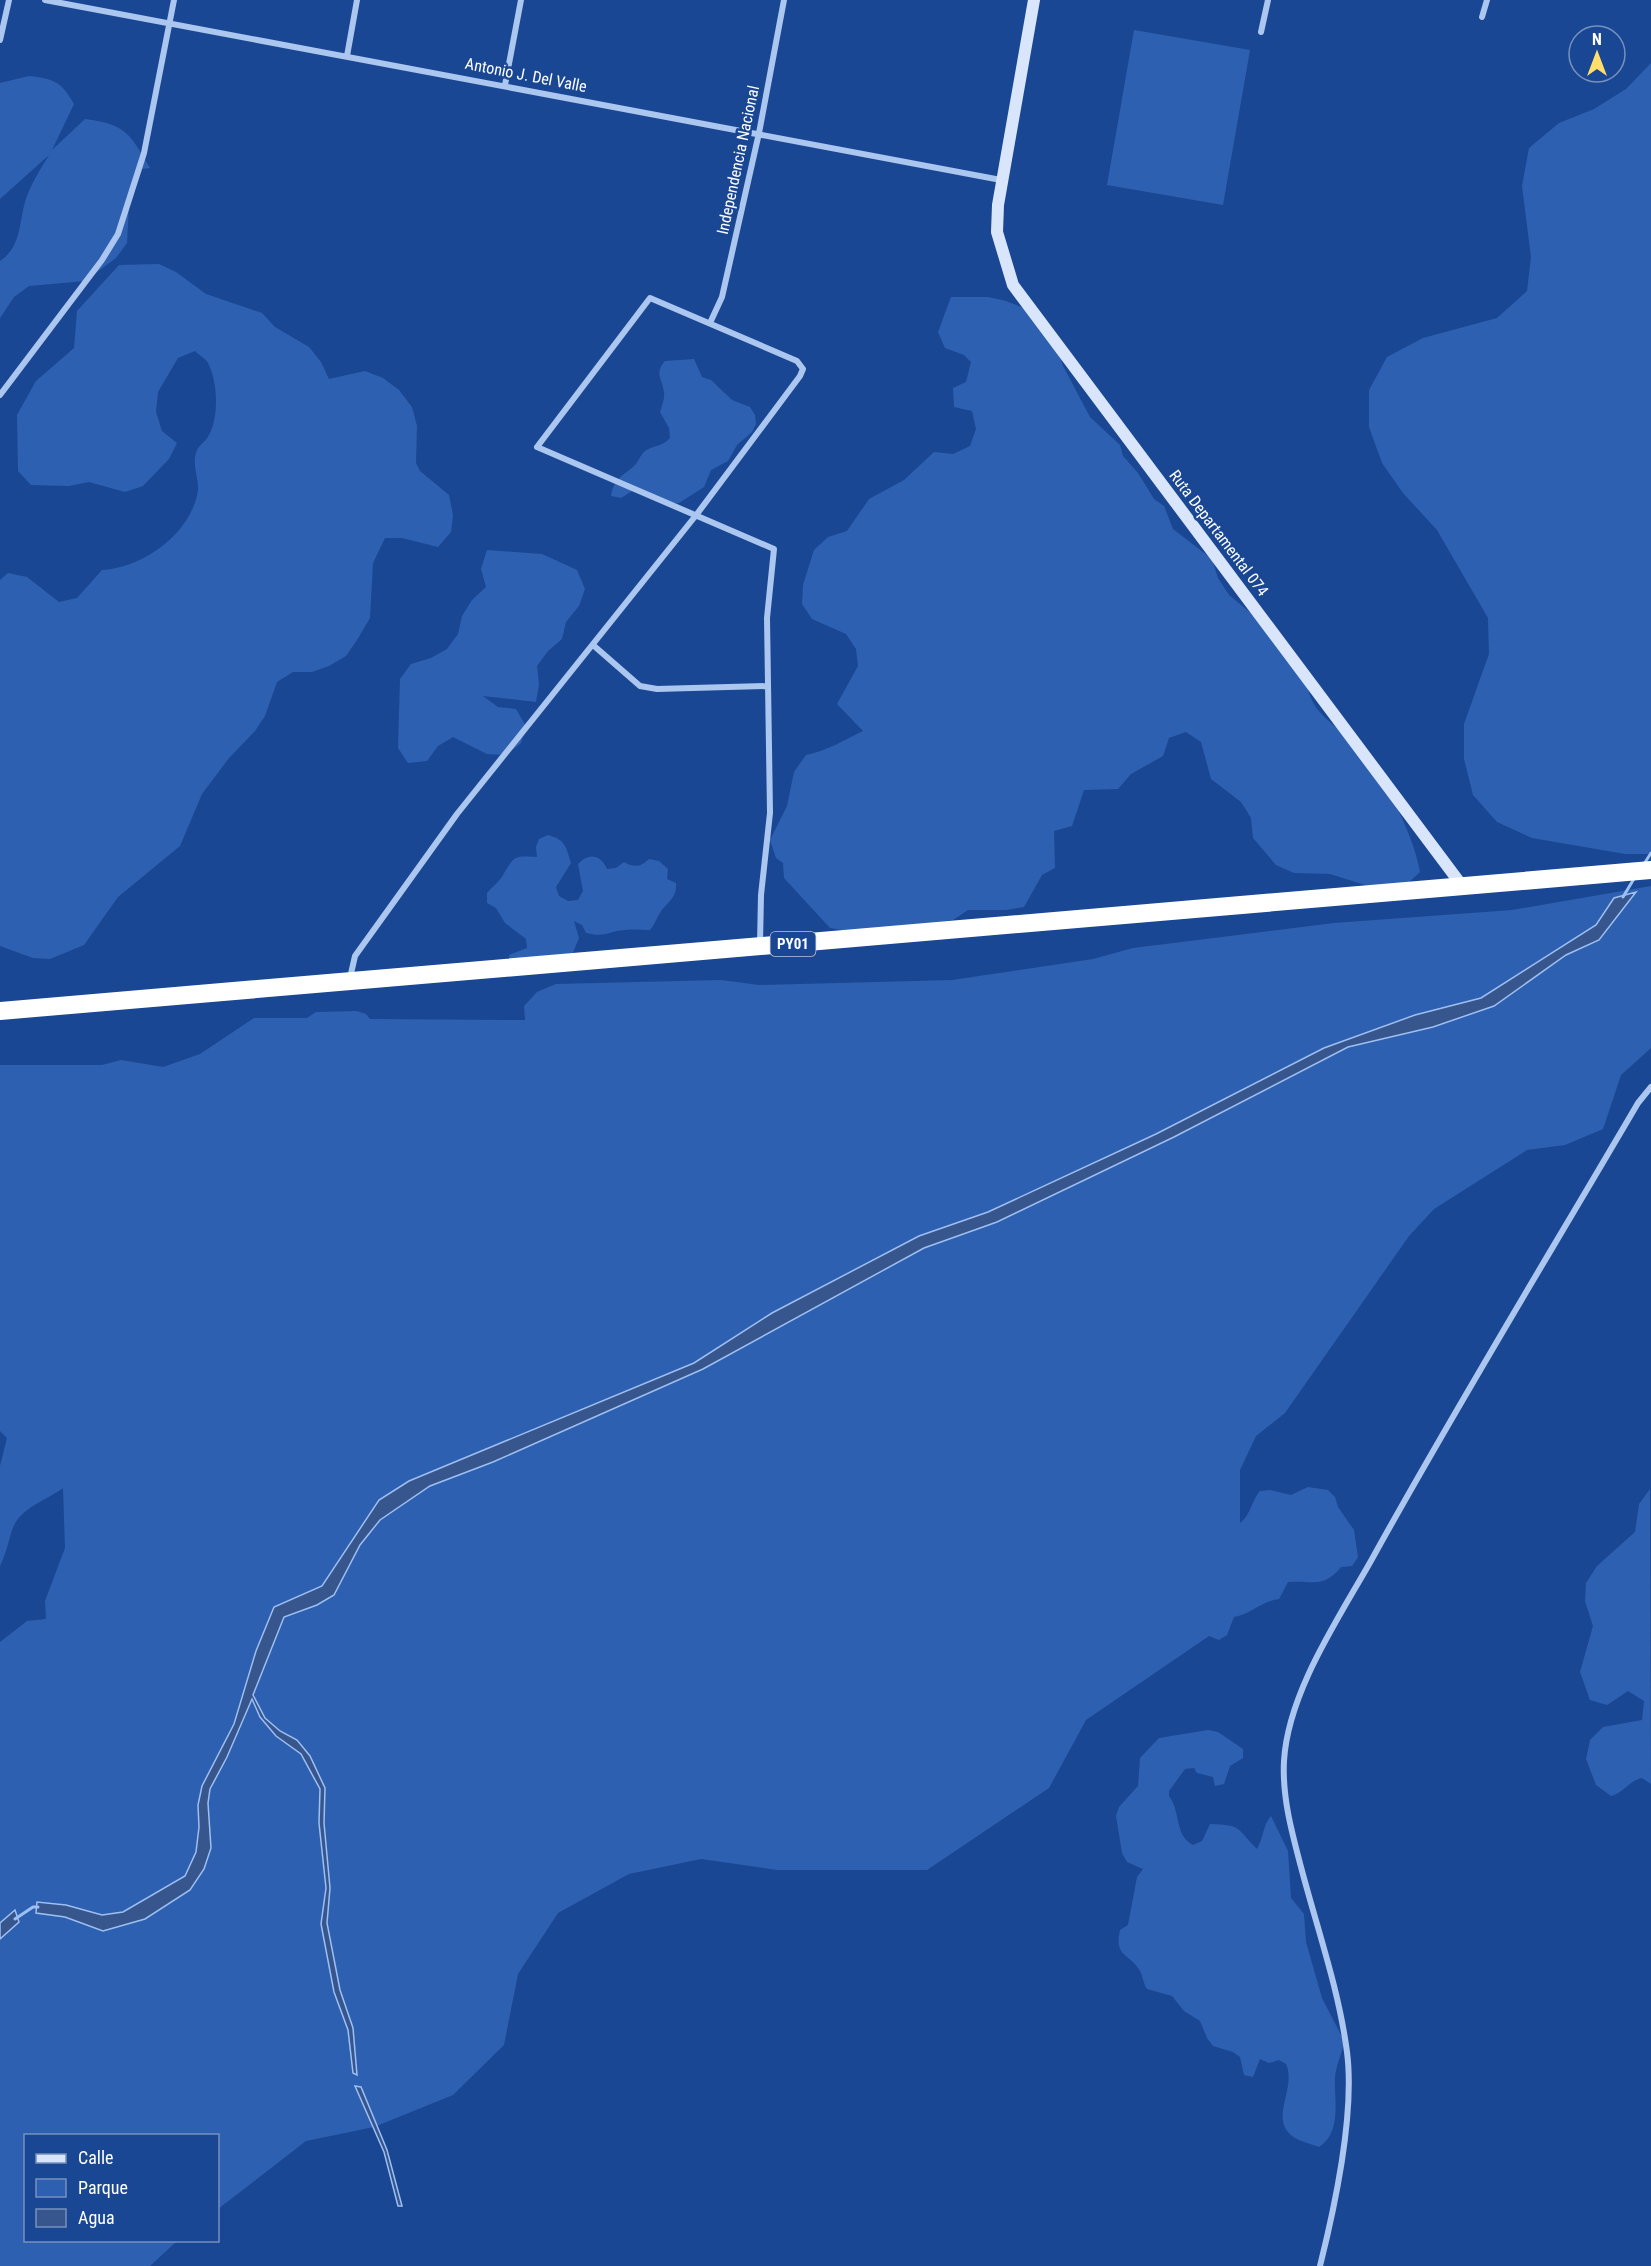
<svg xmlns="http://www.w3.org/2000/svg" width="1651" height="2266" viewBox="0 0 1651 2266" font-family="'Roboto Condensed',sans-serif">
<style>
.green{fill:#2e60b1}
.water{fill:#37568e;stroke:#9ebff1;stroke-width:1.5}
.lines{fill:none;stroke-linecap:round;stroke-linejoin:round}
.stream{stroke:#9ebff1;stroke-width:3}
.street{stroke:#abc6ef;stroke-width:6}
.secondary{stroke:#d9e5fb;stroke-width:12}
.highway{stroke:#fff;stroke-width:18}
.labels{text-anchor:middle;dominant-baseline:central;stroke-width:5;stroke-linejoin:round;paint-order:stroke}
.shield{fill:#1a4793;stroke:#bac8df;stroke-width:1.5}
.shield-label{font-size:15px;font-weight:bold;fill:#fff}
.street-label{font-size:16px;fill:#fff;stroke:#1a4793}
</style>
<rect width="100%" height="100%" fill="#1a4793"/>
<path class="green" d="M1134,30l116,20 -27,155 -116,-20z
M1651,63v791h-26l-93,-16 -35,-16 -24,-27 -9,-36v-35l25,-70 -1,-36 -51,-88 -34,-37 -21,-30 -13,-36v-37l18,-33 36,-19 74,-20 30,-27 4,-34 -9,-71 7,-38 30,-25 35,-14 32,-20z
M29,76c25,3 32,5 45,28l-22,46 33,-31c41,5 45,15 65,49l-8,1 -13,35 -2,39 -11,15 -31,23 -56,5 -15,11 -14,21v-57c21,-14 19,-37 25,-59 5,-17 15,-32 24,-47l-49,44v-116z
M159,264l17,8 30,22 56,19 13,14 34,20 12,15 8,17 36,-8 18,7 16,12 13,17 5,19 -1,37 4,8 29,24 4,20 -2,17 -13,15 -36,-9h-17l-12,25 -3,55 -13,22 -11,16 -17,10 -17,6h-19l-16,10 -12,34 -10,15 -26,27 -27,36 -22,52 -62,51 -34,48 -34,14 -17,-1 -33,-12v-366l8,-7 19,4 32,25 18,-4 25,-28c41,-2 90,-37 96,-80 1,-12 -6,-24 -2,-37 1,-7 10,-11 13,-18 10,-18 9,-53 -1,-72 -2,-4 -9,-8 -13,-12l-17,7 -20,34 -2,20 6,19 15,12 -8,16 -26,27 -18,6 -36,-10 -20,4 -38,-1 -13,-14 -1,-56 19,-34 38,-33 3,-37 42,-46z
M951,297h37l18,4 18,7 28,23 11,35 27,51 30,28 3,11 15,17 16,26 10,7 9,23 39,30 6,19 11,17 29,24 50,69c4,27 33,40 50,59 26,31 55,85 62,125l-14,13h-41l-35,-11 -36,-1 -18,-8 -23,-27 -2,-20 -10,-16 -30,-23 -10,-37 -15,-10 -17,6 -6,18 -32,18 -13,15 -34,1 -12,36 -18,5 1,37 -13,7 -18,32 -18,3h-38l-15,10 -41,5 -25,13 -57,-10 -46,-50 -1,-15 -7,-5 -6,-18 17,-34 7,-34 12,-17c21,-4 38,-15 57,-24l-26,-27 21,-38 -2,-17 -10,-15 -34,-15 -10,-15 1,-19 11,-35 14,-13 19,-6 22,-32 35,-19 30,-28 19,2 17,-8 6,-17 -4,-18 -18,-4 -1,-19 13,-6 5,-20 -7,-7 -19,-7 -7,-16z
M694,359l8,18 9,3 21,20 18,7 5,8 1,9 -4,8 -15,13 -9,16 -17,9 -7,17 -25,16 -9,1 -33,-16 -16,10 -10,-2c3,-17 10,-19 22,-29 5,-4 7,-12 12,-16 9,-6 17,-4 25,-13l-1,-10 -9,-16c2,-6 5,-14 4,-20 -2,-14 -10,-18 1,-31z
M487,550l55,4 35,16 8,19 -6,17 -13,16 -4,17 -14,12 -11,15 2,18 -3,18 -53,-6 15,11 18,2 10,17 -5,17 -15,12 -19,-1 -34,-17 -15,9 -11,15 -19,2 -10,-15 2,-69 11,-15 20,-6 16,-9 11,-15 4,-18 10,-16 14,-13 -5,-18z
M548,835c18,5 18,12 23,28l-15,24 3,9 9,5 10,-1 5,-9 -5,-27c11,-12 23,-9 29,5l9,-1 8,-6c11,6 16,5 25,-3l10,2 9,8 -1,10 9,4c1,16 -8,18 -16,30 -4,6 -5,11 -10,17 -8,0 -17,-1 -25,0 -17,1 -19,8 -39,3l-4,-8 -8,-4 5,17 -7,17 -62,9 -1,-9 18,-7 -1,-9 -21,-16 -9,-15 -9,-5v-10c5,-6 13,-12 16,-18 12,-20 11,-19 34,-18l-1,-10 3,-8z
M1651,886v162l-30,27 -18,54 -38,16 -38,5 -93,59 -25,27 -124,177 -29,23 -16,34v53c11,-8 11,-22 20,-32l10,-1 21,5 17,-8 20,3 7,7 3,10 16,23 4,27 -6,9 -11,1c-18,22 -28,13 -53,15l-9,17c-17,2 -28,15 -45,18l-7,18 -8,5 -10,-4 -123,84 -37,68 -122,82h-150l-76,-11 -72,15 -71,39 -40,61 -14,71 -51,50 -79,32 -68,14 -88,68v-73h-192v104l151,1 -27,25h-150v-624l27,-21 19,-2 -1,-18 20,-53 -2,-60c-17,13 -43,19 -51,42 -4,13 -6,24 -12,36v-100l7,-28 -7,-7v-366h102l19,-5 42,7 37,-13 54,-36h53l9,-6 41,-1 9,3 4,5 155,1 -1,-14 13,-14 19,-8 165,-4 38,5 193,-5 141,-21 40,-11 201,-25 178,-13z
M1650,1489l1,295 -9,-6c-14,3 -18,15 -31,18l-15,-11 -10,-26 4,-19 13,-13 39,-7 2,-19 -16,-10 -21,14 -17,-5 -10,-28 13,-46 -8,-25 1,-18 11,-17 38,-34 4,-28z
M1208,1730l10,2 25,17v9l-13,8 -6,18 -9,2 -2,-9 -16,-4 -3,-5 -9,1 -16,22v5c12,16 5,39 24,49l9,-4 8,-17c33,1 26,4 47,25 7,-12 5,-22 14,-33l17,35 3,47 13,16 2,28 16,56 22,43c-2,13 -8,24 -9,36 -1,24 7,55 -16,70 -8,-3 -20,-6 -27,-11 -23,-18 5,-48 -6,-72l-7,-4 -10,3 -9,-4 -7,18 -9,-2 -4,-18 -7,-5 -20,-6 -6,-8 -7,-17 -16,-10 -12,-15 -25,-7c-4,-6 -4,-13 -7,-18 -11,-19 -26,-13 -20,-41l8,-5 9,-48 6,-8 -16,-7 -5,-9 -6,-37 3,-9 19,-21 2,-28 19,-20z"/>
<path class="water" d="M1636,892l-37,48 -33,15 -72,51 -61,21 -85,20 -174,90 -177,85 -73,26 -221,121 -210,93 -63,24 -50,34 -20,25 -26,50 -17,10 -33,12 -31,78 12,23 15,13 17,9 13,16 15,32 -1,35 6,65 -3,35 13,67 13,38 4,47 -4,-2 -5,-43 -14,-38 -13,-68 5,-36 -7,-65 1,-34 -19,-35 -25,-18 -16,-19 -8,-18 -25,58 -17,32 -2,14 3,45 -7,21 -14,21 -45,29 -42,12 -38,-14 -29,-4 1,-11 29,3 36,10 21,-3 62,-36 11,-24 3,-25 -1,-22 4,-19 32,-62 22,-73 18,-44 48,-21 57,-86 30,-19 285,-118 78,-50 147,-77 69,-24 168,-78 168,-86 91,-33 66,-17 115,-73 18,-27z
M15,1910l4,12 -19,17v-16z
M355,2086l6,1 26,63 15,56h-4l-14,-54z"/>
<g class="lines">
<path class="stream" d="M1644,864l7,-11
M1623,897l12,-20
M15,1919l18,-12h5"/>
<path class="street" d="M45,0l956,180
M1482,17l5,-17
M1261,32l7,-32
M0,40l9,-40
M347,56l10,-56
M505,85l16,-85
M710,323l12,-26 37,-164 25,-133
M0,395l102,-135 16,-26 26,-81 30,-153
M593,645l47,41 17,3 111,-3
M350,978l5,-22 102,-142 240,-300 103,-138 3,-7 -6,-8 -147,-63 -113,149 237,102 -7,69 3,195 -9,82 -1,48
M1320,2266c15,-60 35,-152 27,-214 -8,-62 -30,-124 -46,-185 -9,-34 -19,-70 -17,-106 4,-69 55,-143 88,-202 85,-154 177,-304 266,-456l13,-16"/>
<path class="secondary" d="M1034,0l-36,205 -1,27 16,53 450,602"/>
<path class="highway" d="M0,1011l1651,-141"/>
</g>
<g class="labels">
<rect class="shield" x="770.5" y="932" width="45" height="24" rx="4.5"/>
<g class="shield-label">
<text x="793" y="944">PY01</text>
</g>
<g class="street-label">
<text transform="translate(526 75) rotate(11)">Antonio J. Del Valle</text>
<text transform="translate(738 160) rotate(-78)">Independencia Nacional</text>
<text transform="translate(1219 533) rotate(53)">Ruta Departamental 074</text>
</g>
</g>
<rect x="24" y="2134" width="195" height="108" fill="#1a4793" stroke="#7691be" stroke-width="1.5"/>
<rect x="36" y="2154" width="30" height="9" fill="#d9e5fb" stroke="#7691be" stroke-width="1.5"/>
<text x="78" y="2164" font-size="18" fill="#ffffff">Calle</text>
<rect x="36" y="2179" width="30" height="18" fill="#2e60b1" stroke="#7691be" stroke-width="1.5"/>
<text x="78" y="2194" font-size="18" fill="#ffffff">Parque</text>
<rect x="36" y="2209" width="30" height="18" fill="#37568e" stroke="#7691be" stroke-width="1.5"/>
<text x="78" y="2224" font-size="18" fill="#ffffff">Agua</text>
<g transform="translate(1597 54)"><circle r="28" fill="#1a4793" stroke="#7691be" stroke-width="1.5"/>
<path d="M0-4.5L10 22L0 15L-10 22Z" fill="#ffde6a"/>
<text y="-9" font-size="16" font-weight="bold" text-anchor="middle" fill="#ffffff">N</text>
</g>
</svg>
